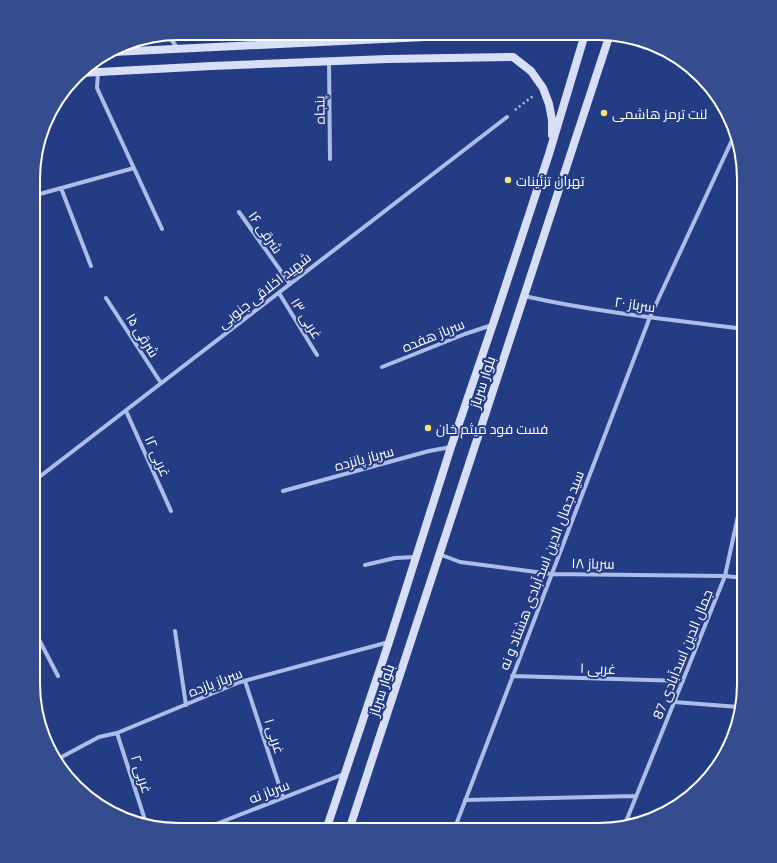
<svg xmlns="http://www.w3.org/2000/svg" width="777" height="863" viewBox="0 0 777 863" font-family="'Titillium Web',Cairo,sans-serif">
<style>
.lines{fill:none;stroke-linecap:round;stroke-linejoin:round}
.path{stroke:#acbde8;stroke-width:2.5;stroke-dasharray:2 3;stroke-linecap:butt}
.minor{stroke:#acbde8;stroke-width:4}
.secondary{stroke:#d7dff7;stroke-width:8}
.poi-dot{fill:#f3e570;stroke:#233c84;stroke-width:1.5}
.labels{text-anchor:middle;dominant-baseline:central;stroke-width:4;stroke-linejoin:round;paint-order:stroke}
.street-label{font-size:14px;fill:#fff;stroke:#233c84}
.poi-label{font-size:14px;fill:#fff;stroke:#233c84;text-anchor:start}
.rim{fill:none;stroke:#fff;stroke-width:2}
</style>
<rect width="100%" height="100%" fill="#233c84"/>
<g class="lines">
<path class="path" d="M515,110l18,-14"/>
<path class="minor" d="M269,33l2,11
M168,35l10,14
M329,62l1,97
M98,72l-1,16 65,141
M61,188l30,78
M36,195l98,-27
M239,212l51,72
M279,293l38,62
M524,296c72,16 147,24 220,33
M106,298l55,85
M382,367l83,-33 27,-9
M126,411l45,100
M34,481l473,-364
M283,491l146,-40 22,-4
M439,554l21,8 91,12 174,2 19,2
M365,565l30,-7 21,-1
M34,630l24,46
M175,631l11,74
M512,676l171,5
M245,681l38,116
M674,702l65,5
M117,733l29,90
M56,760l43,-23 18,-4 123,-51 149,-40
M465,800l171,-4
M625,824l100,-248 19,-88
M201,830l143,-56
M454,830l196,-513 83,-179"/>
<path class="secondary" d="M113,52l374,-18
M80,73l132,-7 175,-7 126,-2 18,14 12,17 6,16 3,16v15
M326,830l63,-188 62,-195 42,-123 56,-170 36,-120
M349,830l261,-796"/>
</g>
<g class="poi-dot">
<circle cx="604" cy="113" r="4"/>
<circle cx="508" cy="180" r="4"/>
<circle cx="428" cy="428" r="4"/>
</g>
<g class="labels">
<g class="street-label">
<text transform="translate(319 110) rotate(-91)">پنجاه</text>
<text transform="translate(266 232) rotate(55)">شرقی ۱۶</text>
<text transform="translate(264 290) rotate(-38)">شهید اخلاقی جنوبی</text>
<text transform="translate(635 304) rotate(8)">سرباز ۲۰</text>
<text transform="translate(307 318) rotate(58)">غربی ۱۳</text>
<text transform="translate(143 335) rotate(58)">شرقی ۱۵</text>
<text transform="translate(433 335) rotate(-22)">سرباز هفده</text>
<text transform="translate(482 382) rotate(-72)">بلوار سرباز</text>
<text transform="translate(158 456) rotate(66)">غربی ۱۲</text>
<text transform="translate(364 458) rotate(-15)">سرباز پانزده</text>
<text transform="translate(593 563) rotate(1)">سرباز ۱۸</text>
<text transform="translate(541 570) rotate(-69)">سید جمال الدین اسدآبادی هشتاد و نه</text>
<text transform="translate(682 654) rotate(-68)">جمال الدین اسدآبادی 87</text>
<text transform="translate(598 668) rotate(2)">غربی ۱</text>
<text transform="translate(215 682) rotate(-21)">سرباز یازده</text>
<text transform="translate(381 690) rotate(-72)">بلوار سرباز</text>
<text transform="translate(275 736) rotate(72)">غربی ۱</text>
<text transform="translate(142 774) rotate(72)">غربی ۲</text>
<text transform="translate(269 791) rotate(-21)">سرباز نه</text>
</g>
<g class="poi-label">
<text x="612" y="113">لنت ترمز هاشمی</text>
<text x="516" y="180">تهران تزئینات</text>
<text x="436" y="428">فست فود میثم خان</text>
</g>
</g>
<path d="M0 0H777V863H0ZM179 40H598A139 139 0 0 1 737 179V684A139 139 0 0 1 598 823H179A139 139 0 0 1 40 684V179A139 139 0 0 1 179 40Z" fill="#354c8e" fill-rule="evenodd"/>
<path class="rim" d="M179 40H598A139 139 0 0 1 737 179V684A139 139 0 0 1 598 823H179A139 139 0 0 1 40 684V179A139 139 0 0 1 179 40Z"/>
</svg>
